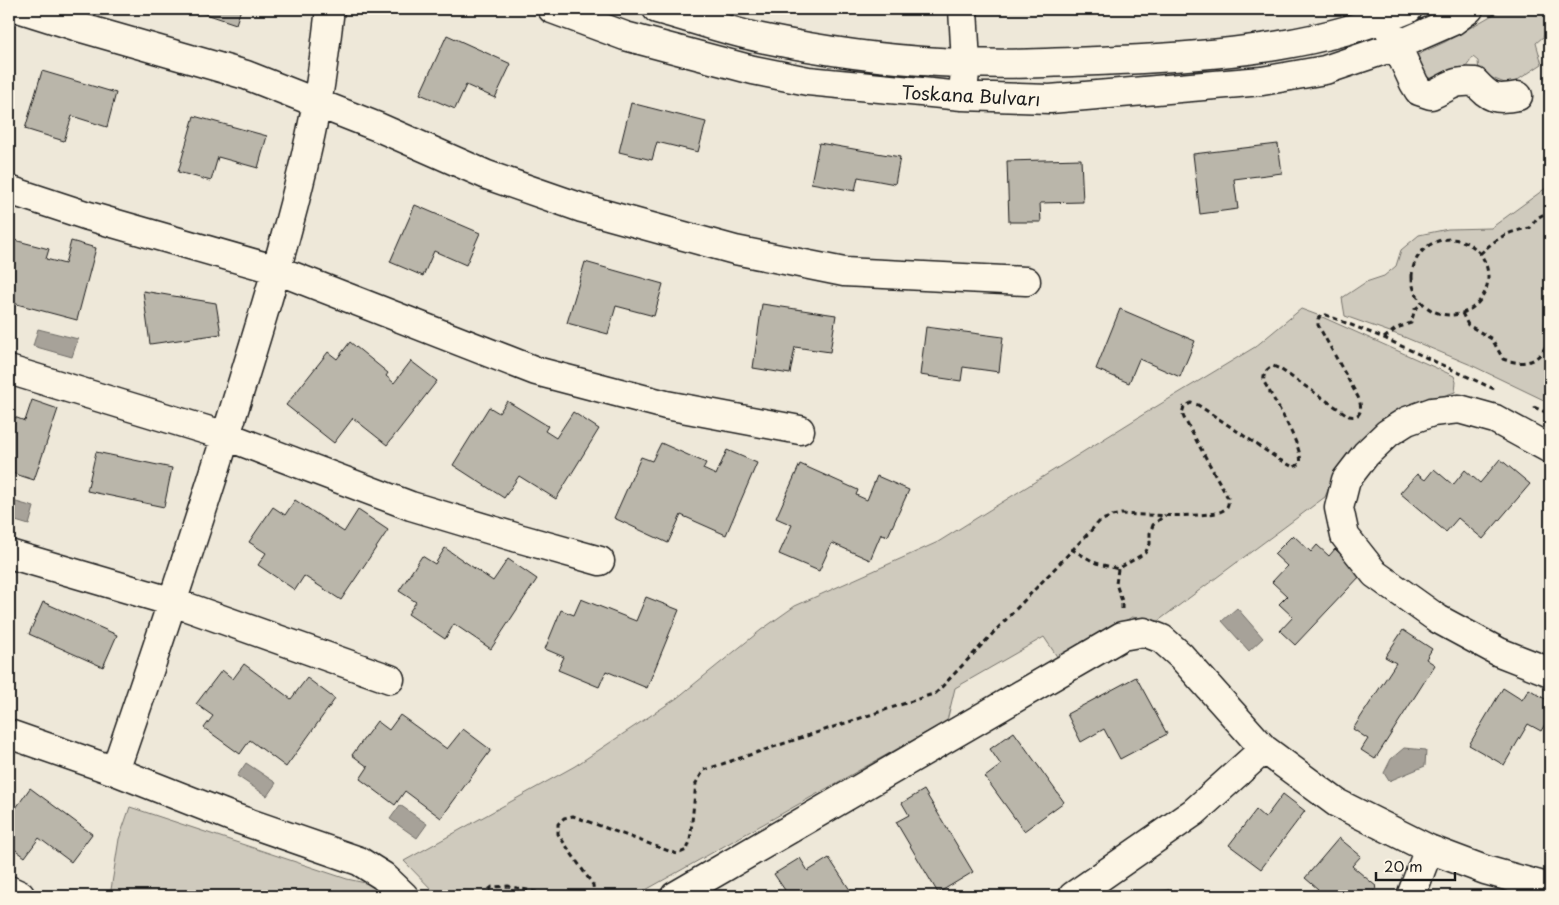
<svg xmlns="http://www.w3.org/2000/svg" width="1559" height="905" viewBox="0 0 1559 905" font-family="'Playpen Sans',sans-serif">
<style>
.green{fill:#cfcabd;stroke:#76736c}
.water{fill:#a7a299;stroke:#6f6c67}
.building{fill:#bab6aa;stroke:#1c1c1c}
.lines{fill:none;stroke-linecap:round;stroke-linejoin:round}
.minor-casing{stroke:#1c1c1c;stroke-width:31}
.path{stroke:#1c1c1c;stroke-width:3;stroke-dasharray:5 4;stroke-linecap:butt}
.minor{stroke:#fcf5e5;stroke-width:28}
.labels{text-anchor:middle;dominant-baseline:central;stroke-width:5;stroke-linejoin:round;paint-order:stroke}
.street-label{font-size:18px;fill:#1c1c1c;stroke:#fcf5e5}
</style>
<rect width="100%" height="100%" fill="#eee8d9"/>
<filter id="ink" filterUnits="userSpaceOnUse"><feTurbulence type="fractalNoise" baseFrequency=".02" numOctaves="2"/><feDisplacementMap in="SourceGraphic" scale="10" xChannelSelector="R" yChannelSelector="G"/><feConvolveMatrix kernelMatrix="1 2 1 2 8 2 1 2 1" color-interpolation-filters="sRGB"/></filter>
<g filter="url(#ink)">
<path class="green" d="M1503,9h47v22l-14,12 6,21 -32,21 -31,-12 -1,-12 -5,-4 -7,10 -31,12 -10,-2 -10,-21 30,-14z
M1550,185v218l-79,-38 -67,-28 -59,-21 -3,-18 24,-16 18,-6 12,-10 5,-16 18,-15 29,-6 43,-1z
M1301,309l19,7 134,60 2,6 -1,10 -24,8 -97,75 -9,22 -167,124 -26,-4 -74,41 -14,-21 -89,51 -8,33 -312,175h-197l-34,-35 171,-95 102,-68 84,-68 34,-24 143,-64 206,-128 111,-67z
M130,807l217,72 23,5 14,12h-274l9,-57z"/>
<path class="water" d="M38,329l40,10 -6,18 -39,-11z
M9,500l25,7 -5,18 -20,-6z
M1237,608l26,30 -14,13 -27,-30z
M1404,748l22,2 -1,16 -36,15 -5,-8 7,-14z
M246,763l30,20 -9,13 -30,-20z
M400,805l27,19 -10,14 -27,-19z"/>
<path class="building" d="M198,9h43l-5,15 -39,-13z
M447,35l64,29 -16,34 -29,-13 -11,24 -35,-15z
M42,71l74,22 -9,34 -35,-11 -8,25 -39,-12z
M631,103l75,19 -8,30 -41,-10 -5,18 -33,-8z
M194,116l73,20 -9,32 -40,-11 -7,24 -33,-9z
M819,143l81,14 -5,27 -37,-7 -3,14 -44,-8z
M1278,144l4,29 -48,6 4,30 -38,5 -7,-60z
M1081,159l2,43 -43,1 1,19h-32l-2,-61z
M415,205l65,28 -14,32 -32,-14 -11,25 -33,-14z
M14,240l35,9 -3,10 19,5 6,-23 25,7 -19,72 -68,-18v-48h1z
M585,262l78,22 -9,32 -38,-10 -8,28 -41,-11z
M143,291l73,12 5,31 -71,10z
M762,304l74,11 -6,37 -35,-5 -5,27 -37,-6z
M1120,309l75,32 -15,36 -41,-18 -10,24 -33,-14z
M926,327l77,10 -4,35 -36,-5 -2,14 -41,-6z
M350,342l38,31 -2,3 8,7 17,-22 26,20 -50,64 -34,-27 -19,25 -48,-38 42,-53 9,7z
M32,400l26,9 -24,71 -25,-8v-57l16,6z
M507,401l41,25 -3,5 11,7 17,-26 26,17 -43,70 -37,-23 -15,22 -51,-33 36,-58 10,6z
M661,443l45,20 -3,6 13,6 11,-25 30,13 -31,72 -45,-20 -13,28 -54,-25 27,-61 11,4z
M96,452l76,16 -8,39 -77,-16z
M1500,459l30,25 -47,55 -25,-21 -12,14 -46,-39 17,-19 8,6 9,-11 19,16 12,-15 15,13z
M800,464l58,26 -2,5 11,5 10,-24 32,14 -21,46 -7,-2 -11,26 -38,-17 -13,28 -40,-17 13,-29 -16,-7z
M295,500l49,32 14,-22 30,20 -47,70 -37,-24 -9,14 -37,-25 8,-12 -17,-11 24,-35 12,8z
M1293,535l18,17 6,-7 12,11 6,-7 27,25 -67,71 -15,-14 13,-14 -14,-13 8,-8 -15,-14 15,-16 -13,-12z
M445,548l48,33 15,-22 29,20 -46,70 -37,-25 -9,15 -37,-25 8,-12 -17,-11 23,-35 13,8z
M646,597l33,13 -32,78 -41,-17 -7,16 -41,-17 6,-13 -19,-8 16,-39 13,5 7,-16 55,22z
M43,602l74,33 -14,32 -74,-33z
M1403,630l29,19 -6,10 9,6 -60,94 -14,-9 7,-11 -15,-10 43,-66 -11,-6z
M244,664l47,35 16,-21 28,21 -49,68 -36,-27 -10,14 -36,-26 9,-12 -17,-12 26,-34 11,9z
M1136,677l31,57 -47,25 -16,-30 -23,13 -14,-28z
M1503,688l19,12 7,-11 21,13v14l-9,15 -13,-7 -24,41 -35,-20z
M400,715l47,34 16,-20 28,21 -50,68 -36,-27 -10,14 -35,-26 8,-12 -16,-12 25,-34 12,9z
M1014,732l50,70 -40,29 -39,-54 16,-12 -11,-16z
M30,788l62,46 -21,28 -32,-24 -14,19 -16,-12v-27z
M924,790l49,82 -35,21 -42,-71 13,-7 -7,-12z
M1283,794l22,17 -44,58 -32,-24 27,-35 9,8z
M1339,838l22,18 -9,10 25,21 -8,9h-57l6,-7 -13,-11z
M800,858l8,13 21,-13 25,38h-47l-4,-5 -8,5h-6l-15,-22z
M1169,890l1,6h-33z"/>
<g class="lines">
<g class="minor-casing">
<path id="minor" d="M21,9l54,17 171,49 132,52 109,48 95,33 153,42 109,22 182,9
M552,9l73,27 128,34 55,11 154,15 88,3 212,-18 63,-11 71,-24 57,-25 16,-12
M657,9c34,9 69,22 104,29 58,12 118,21 178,24 68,4 135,0 203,-3 91,-5 181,-14 266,-50
M963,9l3,54 -2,19
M1389,29l25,54 5,8 12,4c20,-8 20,-15 44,-13 16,17 20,18 43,14
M9,190l76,25 192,55 259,101 130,34 134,25
M9,370l217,66 185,70 107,32 82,23
M1550,449l-55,-30 -36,-10 -27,3 -25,9 -19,12 -22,21 -20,26 -7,28 6,28 30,38 63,45 61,33 51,20
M9,554l164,48 217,77
M9,734l106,37 117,46 127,44 24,15 21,20
M115,771c45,-131 89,-262 129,-394 28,-90 55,-181 73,-274 6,-31 9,-63 13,-94
M9,890l11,5
M675,896l447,-260 22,-4 18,7 19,17 83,93 73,54 92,46 56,21 65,18
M1073,896l121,-84 70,-63
M1411,896l18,-47"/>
</g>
<path class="path" d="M1412 277a38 38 0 1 1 76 0a38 38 0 1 1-76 0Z
M1480,254c17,-16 26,-22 50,-26l7,-10 13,-7
M1462,313l6,12 24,14 11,20c25,9 41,1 47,-26
M1384,338l13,-10 14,-5 4,-14 7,-5
M1534,407l16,7
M1071,549l25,14 22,6
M1122,609v-8l-6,-17 2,-15 27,-16 5,-9v-11l3,-8 12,-10
M482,896l10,-9 16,-1 47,10
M592,896l2,-2 -1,-9 -35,-51v-10l6,-6 9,-2 104,38 10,-4 3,-9 6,-58 8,-13 232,-77 164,-172 12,-5 9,-2c19,1 88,4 101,-3 6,-3 7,-7 6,-13l-44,-80 -2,-5 2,-6 7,-4 7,2 82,55 13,7 7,-3c5,-14 -27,-66 -36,-82 -1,-8 1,-12 9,-16l7,3 69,47c14,3 13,-10 9,-19l-40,-72v-6l3,-4h5l58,23 110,51"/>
<use href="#minor" class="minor"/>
</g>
</g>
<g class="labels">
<g class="street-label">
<text transform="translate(971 95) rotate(3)">Toskana Bulvarı</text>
</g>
</g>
<rect width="1559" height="905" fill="none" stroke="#fcf5e5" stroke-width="30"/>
<rect x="15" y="15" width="1529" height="875" fill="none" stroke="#1c1c1c" stroke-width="2" filter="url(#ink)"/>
<path d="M1376 872v8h79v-8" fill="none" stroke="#1c1c1c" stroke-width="2.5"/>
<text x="1384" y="872" font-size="15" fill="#1c1c1c" stroke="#fcf5e5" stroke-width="4" paint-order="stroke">20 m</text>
</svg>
